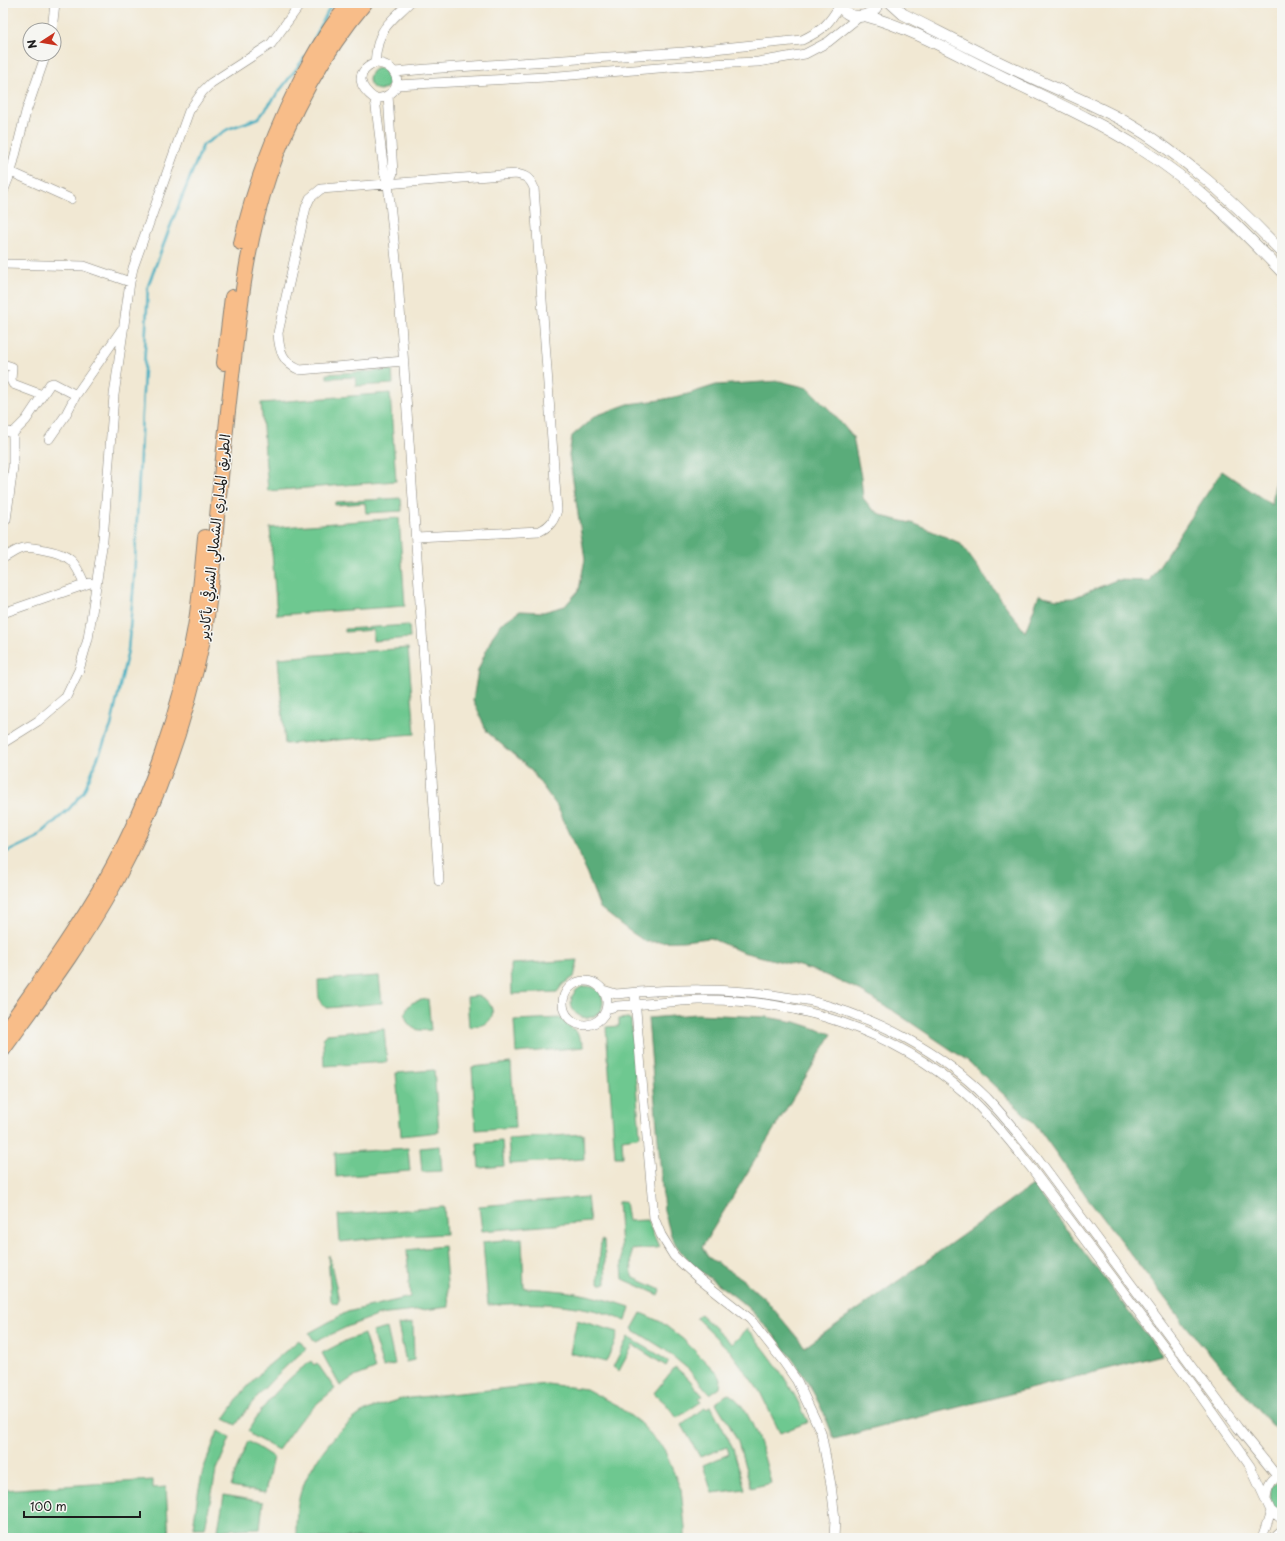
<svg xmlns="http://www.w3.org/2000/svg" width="1285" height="1541" viewBox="0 0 1285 1541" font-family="'Playpen Sans','Playpen Sans Arabic',sans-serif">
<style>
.green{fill:#6ec890;stroke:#457256}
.forest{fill:#5aac7a;stroke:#3b644b}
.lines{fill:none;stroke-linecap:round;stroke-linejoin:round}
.stream{stroke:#42aec1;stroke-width:2.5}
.minor-casing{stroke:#868278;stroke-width:10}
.tertiary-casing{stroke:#868278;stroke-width:12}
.trunk-casing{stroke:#868278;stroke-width:16}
.minor{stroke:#fff;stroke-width:9}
.tertiary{stroke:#fff;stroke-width:11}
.trunk{stroke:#f8bd89;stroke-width:14}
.labels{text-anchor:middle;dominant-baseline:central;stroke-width:3;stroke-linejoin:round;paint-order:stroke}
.street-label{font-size:14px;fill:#1c1c1c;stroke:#f6f6f2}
</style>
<rect width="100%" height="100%" fill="#f6f6f2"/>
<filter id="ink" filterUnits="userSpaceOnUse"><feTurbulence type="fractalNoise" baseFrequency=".025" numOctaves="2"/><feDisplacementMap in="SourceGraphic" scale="8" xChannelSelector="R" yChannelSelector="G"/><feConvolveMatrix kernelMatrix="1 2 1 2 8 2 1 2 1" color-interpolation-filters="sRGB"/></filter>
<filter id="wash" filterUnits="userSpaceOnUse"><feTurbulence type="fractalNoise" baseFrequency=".012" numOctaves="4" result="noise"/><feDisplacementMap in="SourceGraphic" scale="16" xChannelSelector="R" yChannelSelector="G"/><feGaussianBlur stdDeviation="0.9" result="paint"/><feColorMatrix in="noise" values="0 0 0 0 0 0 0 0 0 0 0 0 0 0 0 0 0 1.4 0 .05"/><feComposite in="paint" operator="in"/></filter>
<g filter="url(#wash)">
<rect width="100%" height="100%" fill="#f1e8d3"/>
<path class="green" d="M369 79a11 11 0 1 1 22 0a11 11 0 1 1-22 0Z
M392,370l1,14 -37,2 -1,-9 -28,1v-4z
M390,393l6,88 -128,10 -7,-88z
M401,498l1,13 -36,2 -1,-10 -30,2v-3z
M399,518l6,88 -128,9 -7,-87z
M409,625l1,13 -37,3v-11l-28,2v-3z
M408,648l7,86 -130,10 -7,-86z
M578,960l-4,17 -11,7 -6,8 -45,2 -1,-30z
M379,976l3,27 -54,5c-12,-3 -9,-18 -10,-28z
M571 1002a16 16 0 1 1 32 0a16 16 0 1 1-32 0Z
M477,996c14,2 22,20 8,28 -5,2 -11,2 -16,3l-2,-30z
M428,999l3,31c-6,0 -11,1 -16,-1 -11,-5 -13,-20 -3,-26 5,-3 11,-3 16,-4z
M561,1018l5,6 10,7 8,16 -68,6 -2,-33z
M628,1018l3,2 9,115 -3,2 -15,2 1,18h-8l-9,-130 13,-1v-7z
M384,1029l3,33 -63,4 -1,-27 4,-5z
M511,1063l4,64 -39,3 -4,-63z
M434,1070l5,62 -38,4 -5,-63z
M583,1134l1,25 -74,5 -2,-25z
M502,1141l2,25 -25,2 -2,-25z
M440,1146l2,25 -20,1 -2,-24z
M408,1148l2,23 -74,6 -1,-24z
M587,1197l3,25 -108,9 -3,-25z
M618,1202h7l3,19 19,-1 12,27 -3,1 -25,2 1,27 29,13 -2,5 -36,-16z
M444,1207l2,27 -39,2 -2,-1 -65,7 -2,-27z
M522,1238l2,50c41,2 68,6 106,19l-4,14c-11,-4 -22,-9 -33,-11 -35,-8 -70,-7 -105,-5l-5,-63z
M601,1240l3,1 2,39v4h-6l-2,-5z
M444,1246l5,61 -70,8 -30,11 -34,16 -6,-9 38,-21 63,-15 -3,-47z
M329,1255l10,45 -2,4 -5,-2 -1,-2 -3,-44z
M641,1313l20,9 23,18 34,34 3,5 -1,8 -10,7 -22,-25 -24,-20 -32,-20z
M700,1314l32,30 15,-15c26,28 45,58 61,93l-28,11 -20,-41 -29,-40 -35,-34z
M577,1320l41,12 -2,4 1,1 -11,25 -36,-9z
M413,1323l1,37 -8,2 -8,-37z
M387,1328l8,36 -12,3 -11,-35z
M364,1334l11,35 -23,9 -12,8 -18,-33 25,-13z
M628,1337l26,15 15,10 -3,4 -33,-21 -14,26 -6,-4z
M299,1340l7,9c-28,23 -50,46 -70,76l-12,-6 18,-26 21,-23z
M311,1361l3,4 3,-2 18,26 -15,12 -20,19 -22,30 -27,-15v-1l-3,-3c16,-28 37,-51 63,-70z
M675,1367l13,11 15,18 -4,3 2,3 -24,16 -11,-14 -12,-11z
M547,1384l39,5 30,16 24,18 24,26 17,41 4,37v11h-389c0,-17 0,-36 7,-52 11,-27 33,-55 57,-72 12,-7 28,-11 41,-15z
M729,1394c23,12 36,65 42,89l-20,5 -13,-46 -11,-21 -11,-18 10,-8z
M711,1406l22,42 12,41 -33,4 -9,-28 26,-11 -2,-7 -27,10 -18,-32 23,-18 2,2z
M218,1431l12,7 -14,34 -11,56h-12l5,-35 5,-23z
M248,1441l25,16 -8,36 -34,-6 4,-14z
M1282,1478v36c-13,-8 -12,-13 -11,-27z
M153,1480v8l13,-1 3,51h-166v-48z
M224,1495l39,7 -3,26 -42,2z"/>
<path class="forest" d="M780,381l28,7 22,22 23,27 8,40 2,21 9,11 13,8 30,7 45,19 65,89 14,-37 18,4 16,-1 43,-18 33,1 73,-110 50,34 10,-72v1002l-21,-22 -74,-86 -100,-130 -51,-72 -68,-64 -76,-51 -39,-23 -35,-15 -19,-6 -57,-14 -32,-14 -27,3 -37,1 -18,-12 -28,-22 -21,-55 -22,-47 -27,-37 -43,-37 -14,-32 5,-30 14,-33 10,-14 18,-12 23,1 22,-6 14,-16 6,-31 -16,-104 3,-19 23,-20 33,-12 32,-4 28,-6 28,-9z
M697,1014l69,3 29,5 37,12 -130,213 6,10 34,22 24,21 39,47 228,-162 129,170 -328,84c-17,-48 -45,-91 -82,-127 -25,-26 -63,-41 -80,-74 -3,-8 -5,-18 -8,-27l-16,-193z"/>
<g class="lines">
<path class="stream" d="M310,47l22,-44
M3,854l33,-16 33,-29 15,-18 27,-65 17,-76 6,-68 14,-296 22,-59 33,-82 25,-16 31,-11 46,-61"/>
</g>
</g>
<g filter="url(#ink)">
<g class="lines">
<g class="minor-casing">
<path id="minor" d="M52,30l3,-27
M375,63c19,-1 31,22 13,32 -4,3 -8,3 -13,4 -15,-11 -22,-26 0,-36z
M375,63c3,-35 11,-37 34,-60
M395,72l32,-3 257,-17 118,-12c21,-10 26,-15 38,-35
M396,85l150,-8 163,-13 49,-2 47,-8 23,-12 31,-25
M375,99l9,73 4,12 10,95 41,602
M11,172l15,-60 20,-58
M388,184l5,-11 -5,-78
M3,192l8,-20 60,27
M3,264l81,2 46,16
M404,361l-104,9c-17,-7 -21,-19 -22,-37l28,-126 4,-9 11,-9 195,-15c10,2 14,4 18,14l23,322c-3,11 -7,16 -17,21l-124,6
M3,364l9,3 -1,13 2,4 29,11
M3,431l10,2v34l-7,53
M13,433l13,-13 24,-36 3,-1 23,12 46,-66
M49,439l16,-23 11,-21
M3,558c7,-3 12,-8 20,-10 7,-2 15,1 22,2 26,5 30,11 40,35
M3,613l87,-30
M3,743l35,-22 28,-24 13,-27 9,-31 15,-99 11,-145 16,-113 3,-14 56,-157 14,-20 8,-8 60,-39 30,-41
M563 1003a22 22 0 1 1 44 0a22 22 0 1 1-44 0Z
M603,990l13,4c56,-5 113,-7 169,3 8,1 18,2 26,4 64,16 129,50 176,97 17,18 33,38 49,58l202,272 39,48
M635,999l19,219 7,17 13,21 24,22 52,41 33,42 14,20 24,51 10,53 4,34 -1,19
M606,1009l11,-3c27,-1 54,-5 82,-6 95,-2 195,30 267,94 24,22 46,49 66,75l166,223 52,74 21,45 11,8
M1266,1498c1,-11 5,-19 16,-24
M1262,1538l9,-27
M1273,1538l9,-8"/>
</g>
<g class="tertiary-casing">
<path id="tertiary" d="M839,3c8,19 31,17 40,0
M891,3l12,11c40,20 79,41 119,59 34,16 69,30 102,48 60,34 110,81 158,131
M866,16c45,12 86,36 127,56 50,25 101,47 148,77 54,33 98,78 141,123"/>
</g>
<g class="trunk-casing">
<path id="trunk" d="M241,243c13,-58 32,-108 58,-160 14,-28 30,-57 51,-80
M224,363l8,-66
M3,1033c37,-51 73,-102 104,-156 41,-72 74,-168 88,-250 5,-29 7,-60 10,-90
M3,1050c39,-54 79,-107 111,-165 42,-78 72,-163 90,-250 8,-42 10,-86 14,-129 5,-49 10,-98 16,-147 7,-62 15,-124 35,-183 20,-61 55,-124 96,-173"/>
</g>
<use href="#minor" class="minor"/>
<use href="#tertiary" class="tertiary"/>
<use href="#trunk" class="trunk"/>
</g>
</g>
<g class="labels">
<g class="street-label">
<text transform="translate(214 537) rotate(-84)">الطريق المداري الشمالي الشرقي بأكادير</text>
</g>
</g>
<rect width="1285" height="1541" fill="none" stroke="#f6f6f2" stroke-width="16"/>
<g transform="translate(42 42) rotate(258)"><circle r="19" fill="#f6f6f2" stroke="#9f9f9c"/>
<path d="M0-3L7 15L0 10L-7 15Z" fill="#c8321e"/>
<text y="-6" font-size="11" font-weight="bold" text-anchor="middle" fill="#1c1c1c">N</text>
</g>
<path d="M24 1511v6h116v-6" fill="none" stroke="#1c1c1c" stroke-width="2"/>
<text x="30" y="1511" font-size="12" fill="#1c1c1c" stroke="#f6f6f2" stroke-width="3" paint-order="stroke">100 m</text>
</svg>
